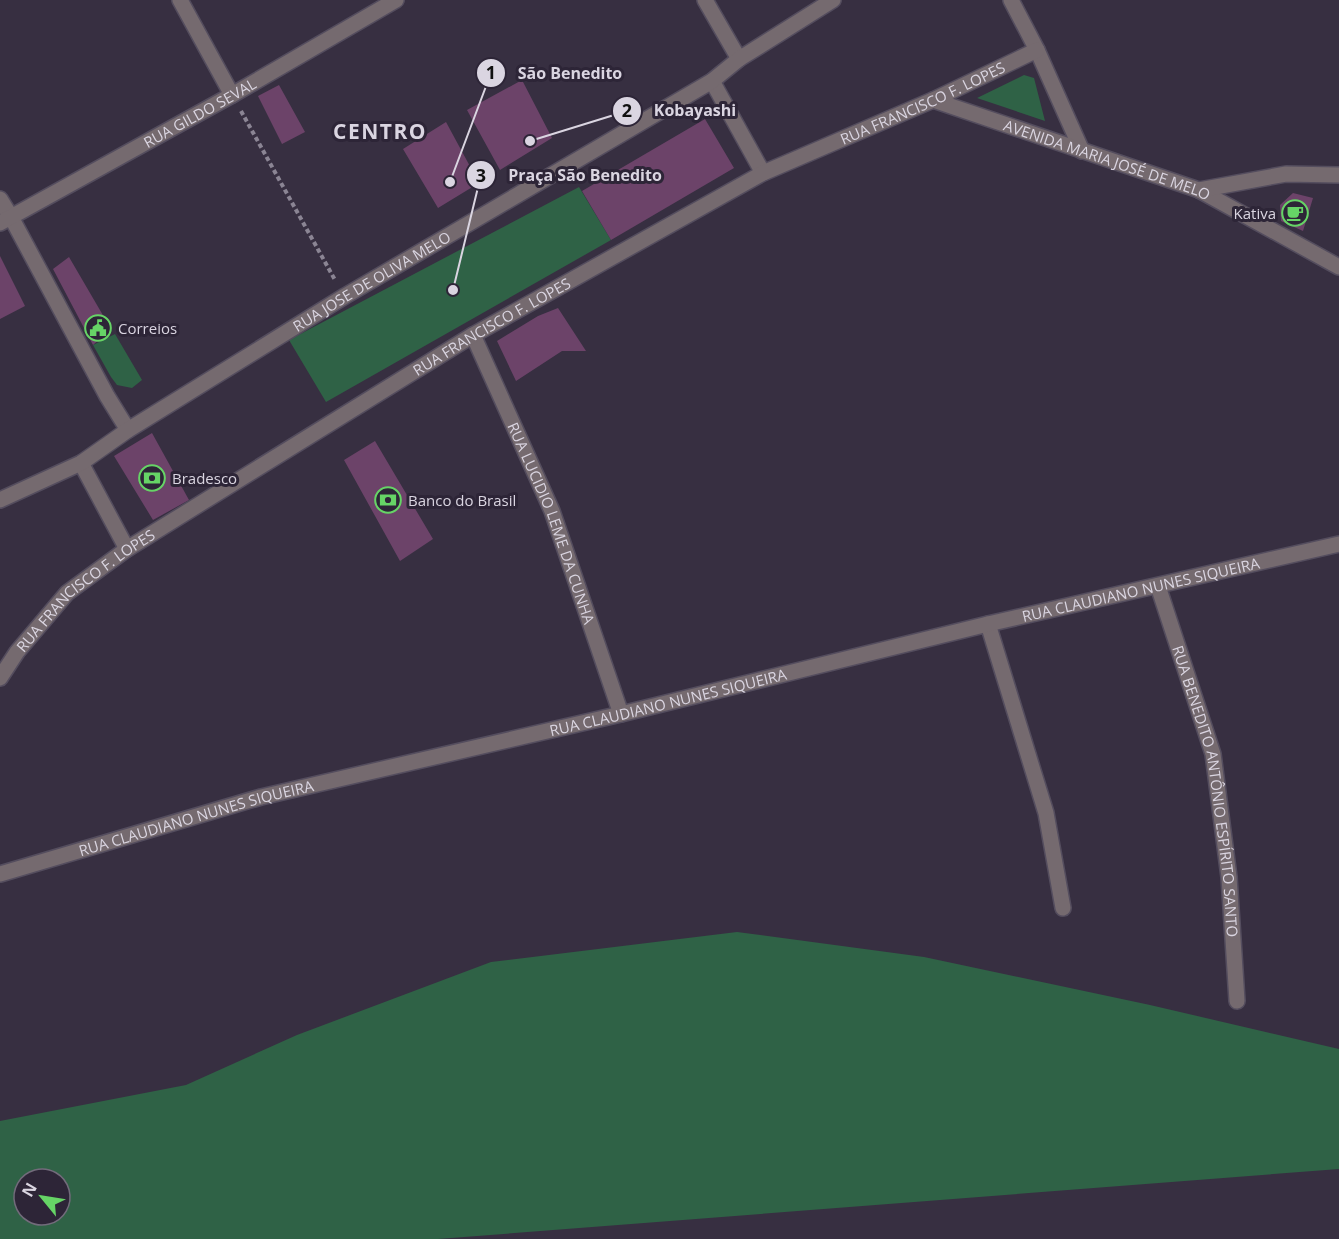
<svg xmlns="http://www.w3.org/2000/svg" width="1339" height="1239" viewBox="0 0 1339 1239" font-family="'Open Sans',sans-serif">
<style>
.green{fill:#2f6246;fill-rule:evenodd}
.building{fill:#6c4369}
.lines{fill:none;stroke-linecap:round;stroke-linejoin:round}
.minor-casing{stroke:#544d5e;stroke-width:18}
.path{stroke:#8b8594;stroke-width:4;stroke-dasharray:4.5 3;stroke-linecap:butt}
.minor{stroke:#756a6f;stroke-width:15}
.labels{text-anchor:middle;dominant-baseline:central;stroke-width:6;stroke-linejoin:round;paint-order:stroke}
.street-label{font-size:15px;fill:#dad5e1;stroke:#2d2537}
.poi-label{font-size:15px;fill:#dad5e1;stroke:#2d2537;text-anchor:start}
.district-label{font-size:21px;font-weight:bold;letter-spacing:1.5px;fill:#dad5e1;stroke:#2d2537}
.leader{fill:none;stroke:#dad5e1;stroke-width:2}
.callout-dot{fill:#dad5e1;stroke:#2d2537;stroke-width:2}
.mark-label{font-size:18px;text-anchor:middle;font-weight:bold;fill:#111}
.callout-label{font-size:16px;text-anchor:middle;font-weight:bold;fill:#dad5e1;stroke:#2d2537;stroke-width:6;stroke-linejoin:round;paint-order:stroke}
</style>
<rect width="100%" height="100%" fill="#372f41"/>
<path class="green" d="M1024,75l10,3 11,43 -68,-23z
M579,187l32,53 -285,162 -37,-62z
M115,334l27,46 -10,8 -15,-3 -6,-8 -18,-32z
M737,932l187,25 226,48 189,44v120l-901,70h-438v-118l186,-36 111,-50 194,-73zM24,1179h36v36h-36z"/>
<path class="building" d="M522,80l30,58 -52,32 -33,-60z
M279,85l26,47 -23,12 -24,-48z
M705,119l29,49 -123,72 -29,-49z
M446,122l33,61 -41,25 -35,-59z
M1293,193l20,5 -10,33 -22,-10 -1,-16z
M0,256l25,50 -25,13z
M69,257l42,72 -18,16 -40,-76z
M558,308l28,43h-24l-46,30 -19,-40 41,-25z
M152,433l37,67 -36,20 -39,-64z
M375,441l58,98 -33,22 -56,-101z"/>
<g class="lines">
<g class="minor-casing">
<g id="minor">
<path d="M180,0l52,95"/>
<path d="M705,0l34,59"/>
<path d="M1011,0l26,50 45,101"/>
<path d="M712,81l51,92"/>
<path id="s1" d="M933,100l266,90 140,77"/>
<path d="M1199,190l87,-16 53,1"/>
<path d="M0,199l11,18 96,179 21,34"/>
<path id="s2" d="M0,223l232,-128 164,-95"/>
<path id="s3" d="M473,335l79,176 69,203"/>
<path d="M81,463l46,86"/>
<path id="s4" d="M0,500l81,-37 47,-33 217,-134 367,-215 27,-22 94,-59"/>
<path id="s5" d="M1158,586l55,168 16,123 8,124"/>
<path d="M988,624l58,189 17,95"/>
<path id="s6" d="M0,678l17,-26 50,-59 60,-44 346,-214 290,-162 170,-73 104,-50"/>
<path id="s7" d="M0,874l261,-77 360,-83 367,-90 351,-80"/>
</g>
</g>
<path class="path" d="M241,111l94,169"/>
<use href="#minor" class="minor"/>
</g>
<defs>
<g id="cafe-ring" transform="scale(1.35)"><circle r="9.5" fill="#2d2537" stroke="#66d466" stroke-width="1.5"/><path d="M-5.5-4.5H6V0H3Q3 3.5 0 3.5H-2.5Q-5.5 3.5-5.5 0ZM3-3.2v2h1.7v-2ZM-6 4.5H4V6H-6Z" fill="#66d466"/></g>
<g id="civic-ring" transform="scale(1.35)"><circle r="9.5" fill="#2d2537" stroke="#66d466" stroke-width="1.5"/><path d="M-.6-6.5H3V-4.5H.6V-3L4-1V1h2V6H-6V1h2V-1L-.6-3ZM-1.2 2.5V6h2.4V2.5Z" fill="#66d466"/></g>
<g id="bank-ring" transform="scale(1.35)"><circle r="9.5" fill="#2d2537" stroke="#66d466" stroke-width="1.5"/><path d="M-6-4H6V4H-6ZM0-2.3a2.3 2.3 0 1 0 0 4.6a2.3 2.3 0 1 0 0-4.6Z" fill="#66d466"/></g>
</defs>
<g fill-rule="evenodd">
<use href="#cafe-ring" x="1295" y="213"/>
<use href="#civic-ring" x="98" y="328"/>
<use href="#bank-ring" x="152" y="478"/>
<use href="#bank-ring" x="388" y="500"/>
</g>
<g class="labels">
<g class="street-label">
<text stroke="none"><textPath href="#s6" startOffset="1096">RUA FRANCISCO F. LOPES</textPath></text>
<text stroke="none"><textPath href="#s2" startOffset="228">RUA GILDO SEVAL</textPath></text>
<text stroke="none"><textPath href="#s1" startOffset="184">AVENIDA MARIA JOSÉ DE MELO</textPath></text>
<text stroke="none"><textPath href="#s4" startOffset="432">RUA JOSE DE OLIVA MELO</textPath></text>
<text stroke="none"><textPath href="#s6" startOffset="610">RUA FRANCISCO F. LOPES</textPath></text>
<text stroke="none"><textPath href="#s3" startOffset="204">RUA LUCIDIO LEME DA CUNHA</textPath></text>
<text stroke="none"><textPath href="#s7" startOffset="1176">RUA CLAUDIANO NUNES SIQUEIRA</textPath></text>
<text stroke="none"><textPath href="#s6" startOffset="124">RUA FRANCISCO F. LOPES</textPath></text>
<text stroke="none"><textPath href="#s7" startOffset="690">RUA CLAUDIANO NUNES SIQUEIRA</textPath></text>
<text stroke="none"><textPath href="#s5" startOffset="212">RUA BENEDITO ANTÔNIO ESPÍRITO SANTO</textPath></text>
<text stroke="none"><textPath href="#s7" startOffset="204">RUA CLAUDIANO NUNES SIQUEIRA</textPath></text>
</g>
<g class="poi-label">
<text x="1276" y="213" text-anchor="end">Kativa</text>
<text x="118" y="328">Correios</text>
<text x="172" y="478">Bradesco</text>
<text x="408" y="500">Banco do Brasil</text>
</g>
<g class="district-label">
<text x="380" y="131">CENTRO</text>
</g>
</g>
<path class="leader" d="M450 182L491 73M530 141L627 111M453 290L481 175"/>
<g class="callout-dot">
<circle cx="450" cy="182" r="6"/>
<circle cx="530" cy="141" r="6"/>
<circle cx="453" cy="290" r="6"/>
<circle cx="491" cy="73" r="15"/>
<circle cx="627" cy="111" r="15"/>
<circle cx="481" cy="175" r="15"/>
</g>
<g class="mark-label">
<text x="491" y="79">1</text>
<text x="627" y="117">2</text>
<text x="481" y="182">3</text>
</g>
<g class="callout-label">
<text x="570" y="79">São Benedito</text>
<text x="695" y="116">Kobayashi</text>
<text x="585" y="181">Praça São Benedito</text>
</g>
<g transform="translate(42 1197) rotate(300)"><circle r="28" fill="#2d2537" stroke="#726b7b" stroke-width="1.5"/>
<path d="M0-4.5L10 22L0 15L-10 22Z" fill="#66d466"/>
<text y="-9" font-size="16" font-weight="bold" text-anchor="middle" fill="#dad5e1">N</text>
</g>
</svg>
